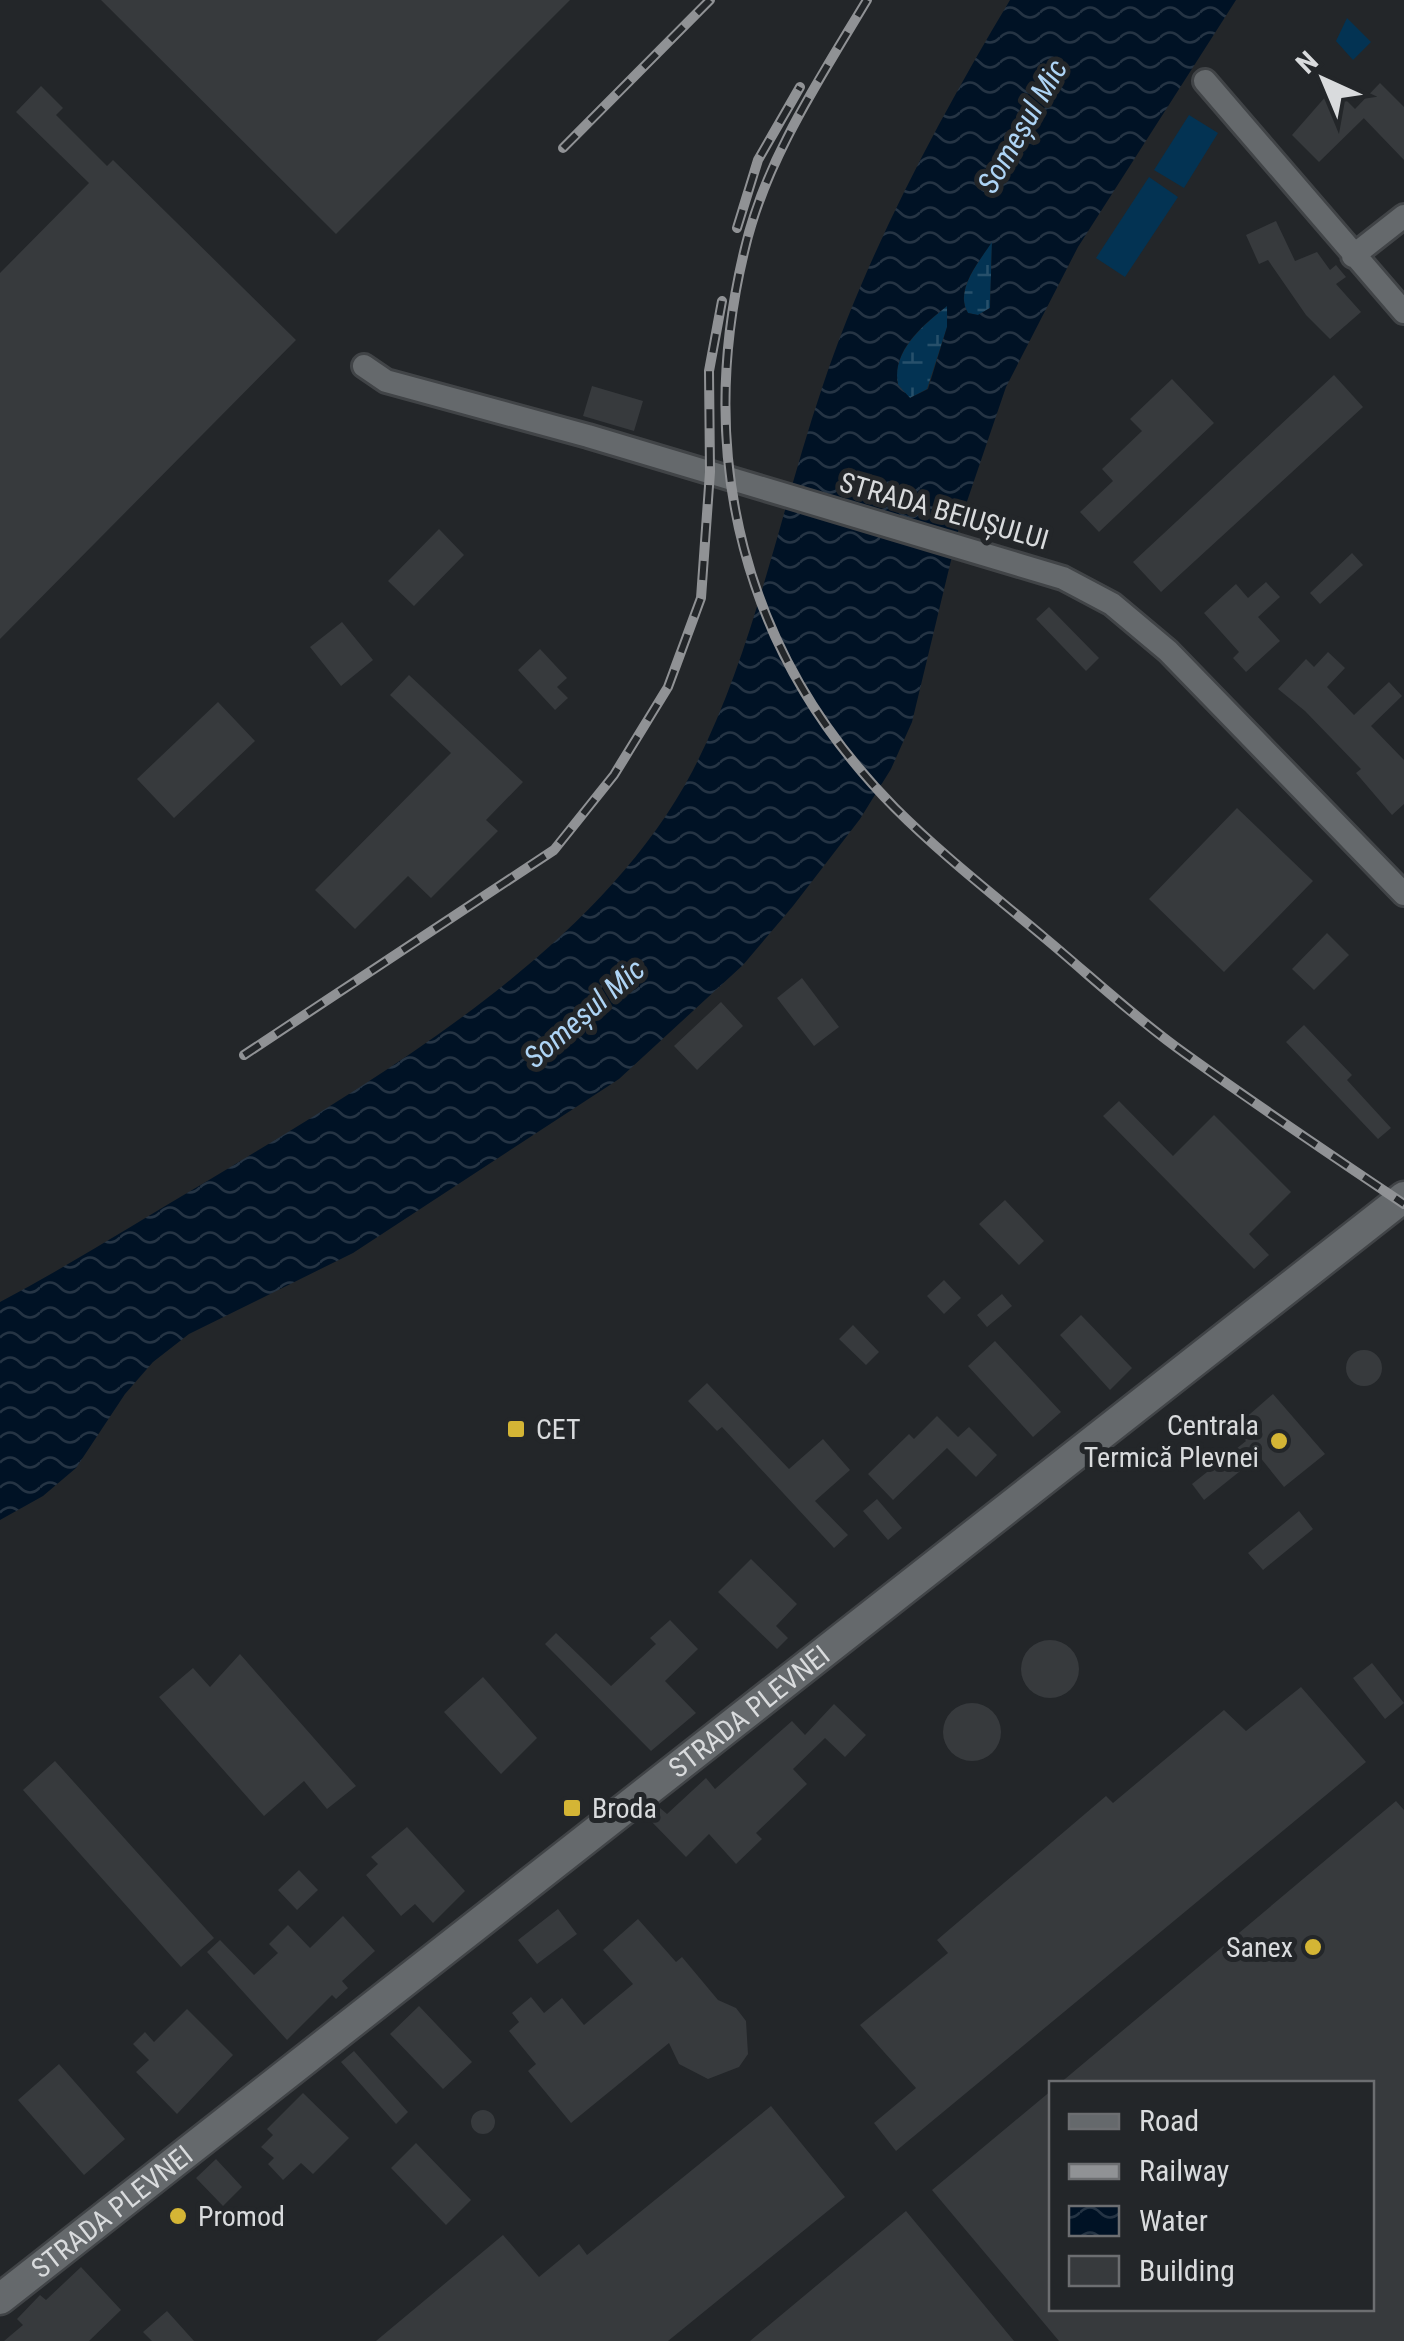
<svg xmlns="http://www.w3.org/2000/svg" width="1404" height="2341" viewBox="0 0 1404 2341" font-family="'Roboto Condensed',sans-serif">
<style>
.wetland{fill:url(#wetland-marsh)}
.green{fill:#033353}
.water{fill:url(#water-waves);fill-rule:evenodd}
.building{fill:#373a3d}
.lines{fill:none;stroke-linecap:round;stroke-linejoin:round}
.minor-casing{stroke:#414447;stroke-width:28}
.secondary-casing{stroke:#414447;stroke-width:35}
.minor{stroke:#65696c;stroke-width:22}
.secondary{stroke:#65696c;stroke-width:30}
.rail-casing{stroke:#909295;stroke-width:10}
.rail{stroke:#232629;stroke-width:6;stroke-dasharray:19;stroke-linecap:butt}
.poi-dot{fill:#d4b535;stroke:#232629;stroke-width:4}
.labels{text-anchor:middle;dominant-baseline:central;stroke-width:10;stroke-linejoin:round;paint-order:stroke}
.street-label{font-size:28px;fill:#d9dbdd;stroke:#232629}
.poi-label{font-size:28px;fill:#d9dbdd;stroke:#232629;text-anchor:start}
.water-label{font-size:30px;font-style:italic;fill:#aed4f5;stroke:#232629}
</style>
<defs>
<pattern id="wetland-marsh" width="20" height="14" patternUnits="userSpaceOnUse" patternTransform="scale(2.5)"><rect width="20" height="14" fill="#033353"/><path d="M1 5h8M5 5V1M11 12h8M15 12V8" fill="none" stroke="#27506b"/></pattern>
<pattern id="water-waves" width="16" height="10" patternUnits="userSpaceOnUse" patternTransform="scale(2.5)"><rect width="16" height="10" fill="#001225"/><path d="M0 5q4-4 8 0t8 0" fill="none" stroke="#253444"/></pattern>
</defs>
<rect width="100%" height="100%" fill="#232629"/>
<path class="wetland" d="M992,241l-2,67 -12,7 -10,-2c-14,-23 12,-52 24,-72z
M948,305l-1,22 -20,62 -17,9 -12,-13c-7,-34 26,-60 50,-80z"/>
<path class="green" d="M1347,18l24,24 -18,18 -17,-19z
M1189,115l29,18 -34,55 -30,-18z
M1149,177l29,20 -53,80 -29,-19z"/>
<path class="water" d="M1010,0h226l-158,247 -72,140 -45,132 -49,203 -21,47 -31,50 -67,87 -50,59 -124,114 -266,174 -164,81 -36,28 -28,32 -49,74 -33,28 -43,24v-218c72,-38 139,-81 209,-122 168,-102 388,-228 483,-408 62,-119 87,-257 130,-384 45,-135 115,-266 188,-388zM992,242l-2,66 -12,7 -10,-2c-14,-23 11,-51 24,-71zM947,306v21l-19,62 -18,9 -12,-13c-7,-34 25,-60 49,-79z"/>
<path class="building" d="M101,0h469l-234,234z
M1380,83l24,24v53l-49,-51z
M41,86l22,22 -7,7 51,51 6,-6 183,180 -296,299v-366l89,-90 -73,-71z
M1338,92l26,26 -45,44 -27,-27 35,-40 3,4z
M1276,221l19,40 22,-9 13,18 6,-5 10,12 -10,7 25,28 -31,27 -24,-24 -38,-55 -9,4 -13,-29z
M1334,375l29,32 -202,185 -28,-30z
M1172,379l42,44 -115,109 -19,-20 33,-31 -11,-12 40,-38 -12,-12z
M592,386l51,15 -9,30 -51,-15z
M439,529l25,26 -50,51 -26,-25z
M1352,553l11,12 -43,39 -10,-11z
M1266,582l14,15 -22,20 22,24 -34,31 -13,-14 6,-6 -35,-39 32,-29 12,14z
M1049,607l50,51 -13,13 -50,-52z
M342,622l31,38 -32,26 -31,-39z
M540,649l27,29 -10,9 11,11 -13,12 -37,-40z
M1328,652l17,16 -18,19 27,28 35,-33 13,14 -31,30 33,34v44l-12,11 -36,-42 5,-4 -56,-58 -27,-22 28,-30 8,8z
M409,675l114,107 -37,38 12,11 -67,67 -23,-22 -53,53 -40,-39 136,-137 -61,-58z
M218,702l37,39 -81,77 -37,-39z
M1237,808l76,73 -89,91 -75,-73z
M1327,933l22,22 -35,35 -22,-21z
M802,978l37,49 -25,19 -37,-48z
M721,1002l22,24 -46,44 -23,-24z
M1304,1025l48,50 -5,5 44,48 -13,11 -92,-97z
M1119,1101l54,55 41,-41 77,77 -42,42 20,21 -15,14 -151,-153z
M1005,1200l39,41 -25,24 -40,-41z
M944,1280l17,18 -17,16 -17,-18z
M1002,1294l10,12 -25,21 -10,-12z
M1081,1315l51,53 -22,22 -50,-55z
M853,1325l26,27 -13,13 -27,-26z
M995,1341l66,71 -28,25 -65,-71z
M1346 1368a18 18 0 1 1 36 0a18 18 0 1 1-36 0Z
M707,1383l82,86 34,-30 27,31 -35,31 33,34 -14,13 -112,-121 -5,4 -29,-30z
M1273,1394l52,60 -41,33 -25,-31 -55,44 -12,-16 54,-43 -12,-13z
M937,1416l21,21 11,-10 28,28 -21,22 -29,-29 -54,52 -25,-26 41,-40 5,5z
M877,1499l25,29 -14,12 -25,-29z
M1299,1511l14,18 -50,41 -15,-17z
M751,1559l46,45 -21,22 12,12 -11,11 -59,-57z
M670,1620l28,29 -33,32 31,32 -45,38 -106,-107 11,-11 55,53 45,-42 -6,-6z
M1021 1669a29 29 0 1 1 58 0a29 29 0 1 1-58 0Z
M240,1654l116,132 -29,23 -23,-28 -40,35 -105,-119 34,-29 17,19z
M1372,1663l32,40 -19,16 -32,-41z
M483,1677l54,61 -36,36 -57,-62z
M1301,1687l65,75 -470,389 -22,-28 42,-35 -56,-63 88,-72 -11,-13 169,-144 7,7 111,-93 22,21z
M943 1732a29 29 0 1 1 58 0a29 29 0 1 1-58 0Z
M834,1704l32,31 -21,22 -20,-19 -32,31 14,15 -51,49 6,6 -26,25 -27,-30 -23,23 -37,-38 11,-11 7,6 39,-36 9,11 77,-68 13,14z
M55,1761l159,177 -33,29 -158,-177z
M1396,1801l8,9v531h-345l-127,-151 120,-100v218h320v-224h-313z
M407,1827l58,64 -32,32 -18,-19 -14,12 -35,-41 12,-11 -7,-7z
M299,1870l19,20 -21,20 -19,-20z
M558,1909l19,25 -40,30 -19,-24z
M343,1916l32,35 -33,30 6,7 -12,11 -4,-4 -45,45 -80,-88 13,-12 34,35 24,-22 -9,-9 19,-19 22,23z
M638,1919l38,43 6,-5 36,43 18,8 10,13 2,33 -9,13 -31,12 -29,-15 -10,-21 -98,80 -43,-52 8,-7 -27,-33 10,-9 -7,-9 19,-16 13,16 18,-15 22,27 49,-41 -30,-34z
M419,2006l53,56 -29,27 -53,-55z
M187,2009l46,46 -56,59 -41,-42 13,-12 -16,-16 12,-12 9,10z
M354,2051l54,61 -12,12 -55,-62z
M59,2064l66,75 -41,36 -66,-75z
M303,2093l46,45 -36,36 -12,-11 -18,17 -15,-16 6,-6 -13,-11 12,-12 -6,-6z
M771,2106l74,91 -177,144h-292l127,-106 36,42 40,-33 8,11z
M471 2122a12 12 0 1 1 24 0a12 12 0 1 1-24 0Z
M416,2143l55,57 -25,25 -55,-57z
M216,2159l26,28 -19,19 -27,-28z
M906,2211l108,130h-264z
M81,2267l40,43 -32,31h-85l19,-16 -6,-6 23,-24 6,5z
M167,2311l27,30h-42l-9,-9z"/>
<g class="lines">
<g class="minor-casing">
<path id="minor" d="M1205,81l199,231
M1353,256l51,-40
M364,366l22,15 202,55 475,142 49,26 56,47 236,243"/>
</g>
<g class="secondary-casing">
<g id="secondary">
<path id="s1" d="M0,2299l1404,-1102"/>
</g>
</g>
<use href="#minor" class="minor"/>
<use href="#secondary" class="secondary"/>
<g class="rail-casing">
<path id="rail" d="M867,0c-46,77 -101,159 -122,248 -51,208 -2,406 150,560 47,47 100,88 151,131 43,36 85,75 130,108 74,54 152,106 228,157
M563,148l147,-148
M737,228l21,-68 42,-73
M244,1055l310,-205 60,-75 54,-88 33,-89 9,-126 -1,-101 13,-70"/>
</g>
<use href="#rail" class="rail"/>
</g>
<g class="poi-dot">
<rect x="506" y="1419" width="20" height="20" rx="5"/>
<circle cx="1279" cy="1441" r="10"/>
<rect x="562" y="1798" width="20" height="20" rx="5"/>
<circle cx="1313" cy="1947" r="10"/>
<circle cx="178" cy="2216" r="10"/>
</g>
<g class="labels">
<g class="street-label">
<text transform="translate(944 511) rotate(16)">STRADA BEIUȘULUI</text>
<text stroke="none"><textPath href="#s1" startOffset="952">STRADA PLEVNEI</textPath></text>
<text stroke="none"><textPath href="#s1" startOffset="142">STRADA PLEVNEI</textPath></text>
</g>
<g class="poi-label">
<text x="1259" y="1425" text-anchor="end">Centrala<tspan x="1259" dy="32">Termică Plevnei</tspan></text>
<text x="536" y="1429">CET</text>
<text x="592" y="1808">Broda</text>
<text x="1293" y="1947" text-anchor="end">Sanex</text>
<text x="198" y="2216">Promod</text>
</g>
<g class="water-label">
<text transform="translate(1022 126) rotate(-60)">Someșul Mic</text>
<text transform="translate(584 1013) rotate(-41)">Someșul Mic</text>
</g>
</g>
<rect x="1049" y="2081" width="325" height="230" fill="#232629" stroke="#6c6e71" stroke-width="2.5"/>
<rect x="1069" y="2114" width="50" height="15" fill="#65696c" stroke="#6c6e71" stroke-width="2.5"/>
<text x="1139" y="2131" font-size="30" fill="#d9dbdd">Road</text>
<rect x="1069" y="2164" width="50" height="15" fill="#909295" stroke="#6c6e71" stroke-width="2.5"/>
<text x="1139" y="2181" font-size="30" fill="#d9dbdd">Railway</text>
<rect x="1069" y="2206" width="50" height="30" fill="url(#water-waves)" stroke="#6c6e71" stroke-width="2.5"/>
<text x="1139" y="2231" font-size="30" fill="#d9dbdd">Water</text>
<rect x="1069" y="2256" width="50" height="30" fill="#373a3d" stroke="#6c6e71" stroke-width="2.5"/>
<text x="1139" y="2281" font-size="30" fill="#d9dbdd">Building</text>
<g transform="translate(1324 80) rotate(316)" stroke="#232629" stroke-width="8" paint-order="stroke">
<path d="M0-8L18 38L0 25L-18 38Z" fill="#d9dbdd"/>
<text y="-15" font-size="28" font-weight="bold" text-anchor="middle" fill="#d9dbdd">N</text>
</g>
</svg>
